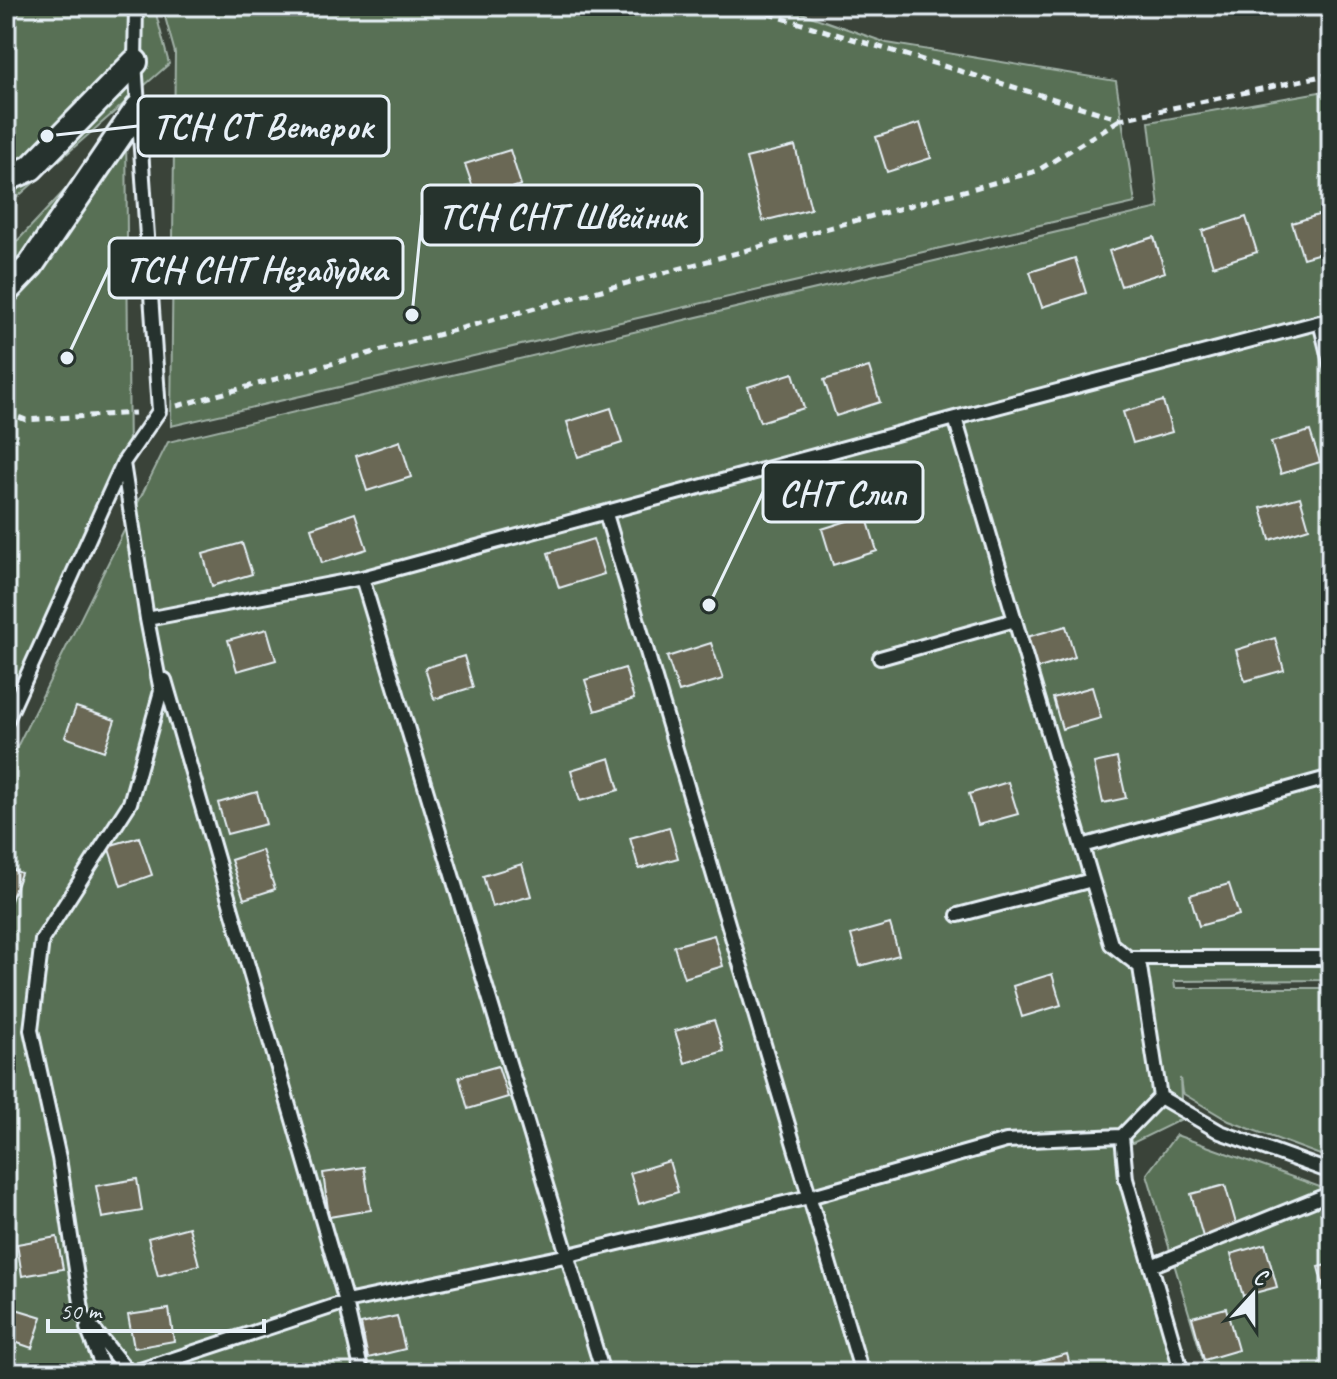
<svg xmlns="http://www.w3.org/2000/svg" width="1337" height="1379" viewBox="0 0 1337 1379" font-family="Caveat,sans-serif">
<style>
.green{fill:#587055;stroke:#a0b0a6;stroke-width:2}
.building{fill:#6a6854;stroke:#e8f1f8;stroke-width:2}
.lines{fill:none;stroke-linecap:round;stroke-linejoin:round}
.service-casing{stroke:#e8f1f8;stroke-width:18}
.minor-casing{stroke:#e8f1f8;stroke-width:30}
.path{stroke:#e8f1f8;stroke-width:5;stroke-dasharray:8 6;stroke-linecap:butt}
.service{stroke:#26332d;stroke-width:12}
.minor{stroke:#26332d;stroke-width:24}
.leader{fill:none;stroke:#e8f1f8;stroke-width:3}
.callout-dot{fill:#e8f1f8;stroke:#26332d;stroke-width:3}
.callout{fill:#26332d;stroke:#e8f1f8;stroke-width:3}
.callout-label{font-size:36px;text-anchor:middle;font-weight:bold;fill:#e8f1f8}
</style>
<rect width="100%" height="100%" fill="#3a4339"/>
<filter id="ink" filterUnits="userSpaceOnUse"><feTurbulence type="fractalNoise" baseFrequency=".0125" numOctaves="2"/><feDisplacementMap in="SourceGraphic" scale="16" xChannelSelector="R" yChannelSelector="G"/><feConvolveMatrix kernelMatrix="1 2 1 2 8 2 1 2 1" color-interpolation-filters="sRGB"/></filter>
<g filter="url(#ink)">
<path class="green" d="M6,6h148l15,58 -163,143z
M162,6h620l105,37 229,38 19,122 -964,223 4,-373z
M1331,90v890l-157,1 1,7h156v171l-102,-38 -47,-28 -2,-15 2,41 -64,31 64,223h-1176v-604l162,-327 991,-234 -10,-86z
M126,125l3,338 -123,247v-457z
M1176,1135l155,56v182h-124l-60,-199z"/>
<path class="building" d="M920,123l11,35 -44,14 -11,-35z
M795,146l16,63 -48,12 -17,-63z
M510,150l11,35 -44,14 -12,-35z
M1331,211v39l-28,8 -11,-35z
M1246,217l11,35 -44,14 -11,-35z
M1154,237l11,35 -44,14 -12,-35z
M1075,258l11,35 -44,14 -12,-35z
M869,367l11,35 -44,14 -12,-36z
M793,373l11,35 -44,14 -12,-35z
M1163,401l9,31 -39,11 -10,-31z
M611,408l11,35 -44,14 -11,-35z
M1310,431l10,31 -39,12 -10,-32z
M400,441l11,36 -44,14 -11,-35z
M1300,497l9,31 -39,12 -9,-32z
M355,513l12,36 -45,14 -11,-35z
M866,515l11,36 -44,14 -11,-36z
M593,539l11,35 -45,14 -11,-35z
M242,543l10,31 -40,12 -9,-32z
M1066,626l9,31 -39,12 -9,-32z
M267,629l9,31 -39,11 -9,-31z
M1275,638l9,32 -39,11 -9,-31z
M711,643l12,36 -44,13 -12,-35z
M464,656l9,31 -39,12 -9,-31z
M625,668l9,31 -39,12 -10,-31z
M1092,687l9,31 -39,11 -9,-31z
M76,707l39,13 -11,31 -39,-14z
M610,758l9,32 -39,11 -9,-31z
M1117,758l9,40 -23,5 -9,-40z
M1008,782l10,32 -40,11 -9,-31z
M257,792l9,32 -39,10 -9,-31z
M669,827l9,31 -39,11 -9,-31z
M139,837l13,38 -31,11 -13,-40z
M262,850l13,39 -31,10 -13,-39z
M522,864l9,32 -39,11 -9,-31z
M6,867l15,6 -11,30 -4,-2z
M1229,884l10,31 -40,11 -9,-31z
M890,924l9,31 -39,11 -9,-31z
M714,935l9,31 -39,12 -10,-32z
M1052,974l9,31 -39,12 -9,-31z
M714,1020l10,31 -39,12 -10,-32z
M498,1066l10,31 -40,12 -9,-32z
M669,1161l9,31 -39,12 -9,-31z
M364,1167l7,43 -42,7 -6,-44z
M137,1179l5,32 -40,7 -6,-32z
M1225,1185l12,42 -34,10 -12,-43z
M189,1227l10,38 -41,11 -10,-38z
M57,1237l6,32 -41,7 -5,-32z
M1265,1244l12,43 -34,9 -12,-42z
M1331,1264v46h-1l-12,-43z
M6,1306l36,11 -10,31 -26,-9z
M1226,1308l12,42 -34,10 -12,-43z
M169,1309l5,32 -40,7 -6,-33z
M397,1316l8,33 -37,9 -7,-34z
M1067,1354l5,19h-36l-3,-10z
M917,1368l1,5h-23v-1z"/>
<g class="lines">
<g class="service-casing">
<path id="service" d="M955,418l365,-96 11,44
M123,463l24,156 215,-41 593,-160 156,526 29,23 20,130 60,35 111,40
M606,514l256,859
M362,578l241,795
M880,658l135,-38
M165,680l181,622 16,71
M6,722l117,-259 36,-52 -24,-349 1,-56
M1082,846l249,-69
M958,915l134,-35
M1128,958h203
M1160,1097l-38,39 4,43 56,194
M1151,1266l180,-73
M87,1328l18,45
M129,1373l-46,-57 -24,-158 -28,-128 11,-90 88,-137 31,-112 -14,-72
M131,1373l215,-71 223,-47 240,-58 197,-56 116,-5"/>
</g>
<g class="minor-casing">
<path id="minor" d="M6,179l25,-11 104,-106
M6,291l25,-26 107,-157"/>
</g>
<path class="path" d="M742,6l379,113 210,-45
M177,406l860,-235 84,-52
M6,412l20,8 109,-7"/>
<use href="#service" class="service"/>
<use href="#minor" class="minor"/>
</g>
</g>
<path class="leader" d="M47 136L138 126M412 315L422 215M67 358L109 268M709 605L763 492"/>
<g class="callout-dot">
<circle cx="47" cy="136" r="8"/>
<circle cx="412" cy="315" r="8"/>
<circle cx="67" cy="358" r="8"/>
<circle cx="709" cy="605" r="8"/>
</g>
<g class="callout">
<rect x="138" y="96" width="251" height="60" rx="8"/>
<rect x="422" y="185" width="280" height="60" rx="8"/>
<rect x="109" y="238" width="294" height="60" rx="8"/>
<rect x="763" y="462" width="160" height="60" rx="8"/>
</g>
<g class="callout-label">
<text x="263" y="138">ТСН СТ Ветерок</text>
<text x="562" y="228">ТСН СНТ Швейник</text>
<text x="256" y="281">ТСН СНТ Незабудка</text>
<text x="843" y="505">СНТ Слип</text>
</g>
<rect width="1337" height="1379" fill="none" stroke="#26332d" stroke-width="32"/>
<rect x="16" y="16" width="1305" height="1347" fill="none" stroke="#e8f1f8" stroke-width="3" filter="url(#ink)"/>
<g transform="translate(1253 1295) rotate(21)" stroke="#26332d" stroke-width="6" paint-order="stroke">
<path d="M0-6L14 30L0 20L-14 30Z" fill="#e8f1f8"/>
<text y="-12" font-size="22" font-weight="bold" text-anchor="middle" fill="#e8f1f8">С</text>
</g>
<path d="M48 1319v12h216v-12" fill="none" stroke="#e8f1f8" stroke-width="4"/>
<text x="60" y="1319" font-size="24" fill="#e8f1f8" stroke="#26332d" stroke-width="6" paint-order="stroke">50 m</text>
</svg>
